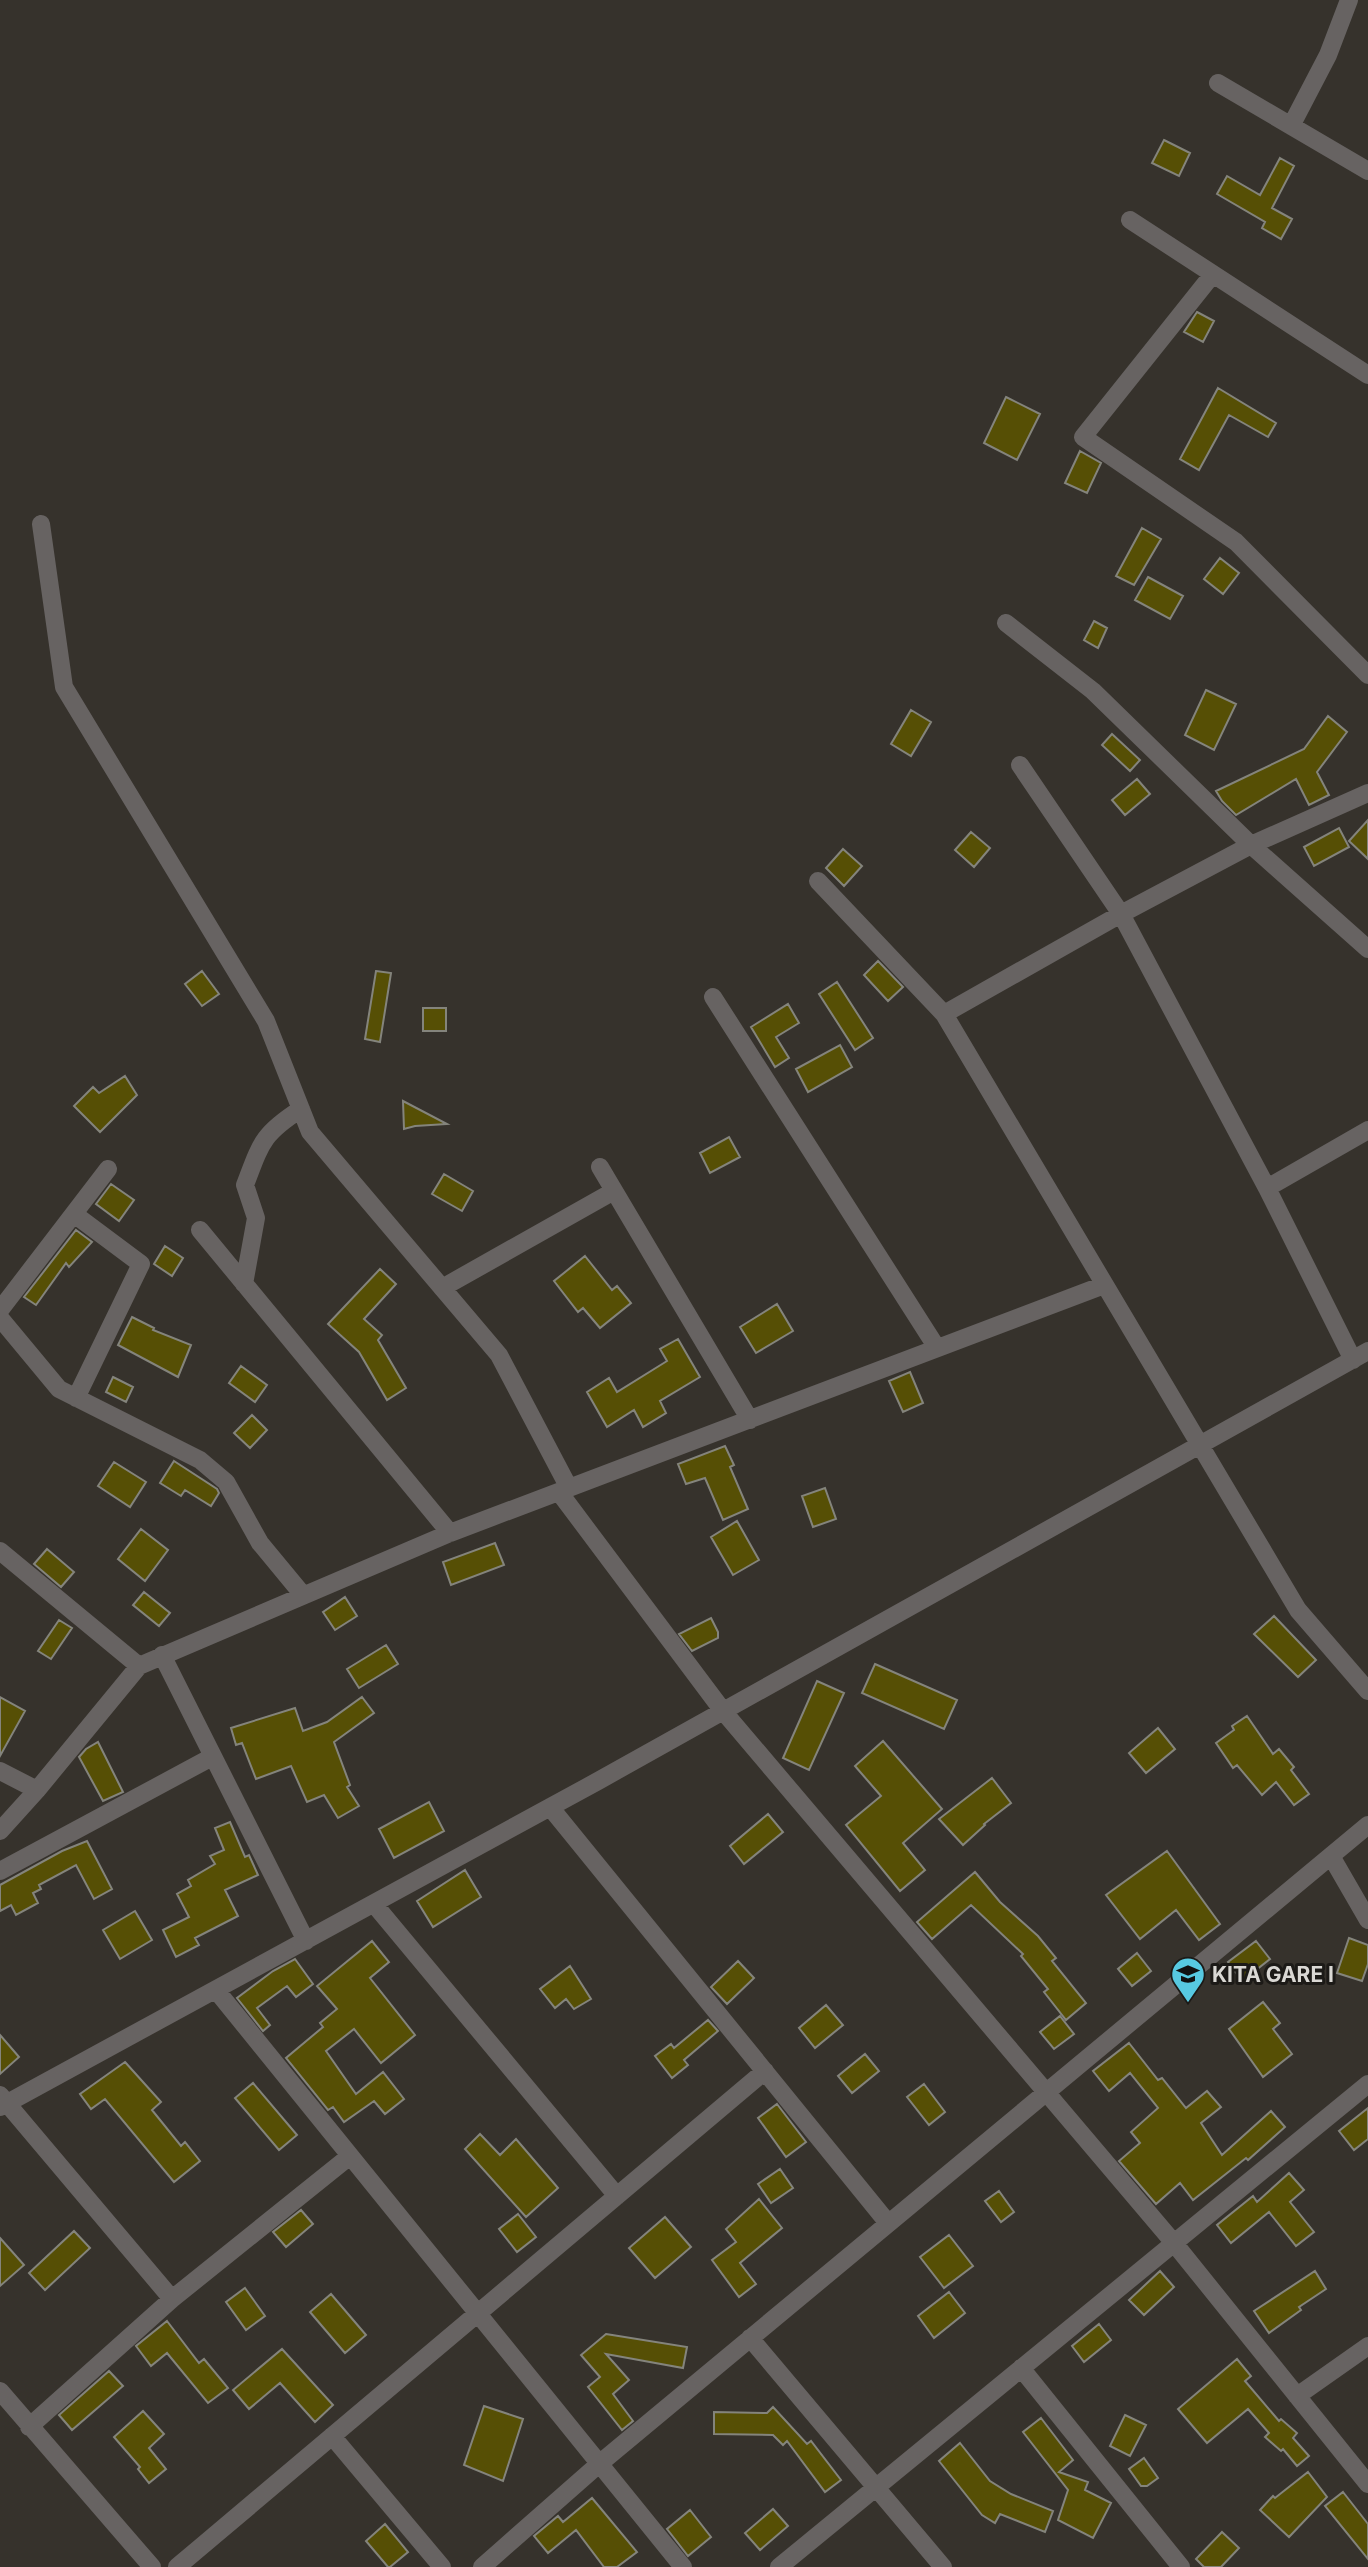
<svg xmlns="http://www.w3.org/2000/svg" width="1368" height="2567" viewBox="0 0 1368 2567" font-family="Inter,sans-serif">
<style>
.building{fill:#564f05;stroke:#84847c;stroke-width:2}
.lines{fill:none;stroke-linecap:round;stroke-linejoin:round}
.minor{stroke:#676362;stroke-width:18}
.labels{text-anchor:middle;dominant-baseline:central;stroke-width:6;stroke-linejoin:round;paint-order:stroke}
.poi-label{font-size:21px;font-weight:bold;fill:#dad8d4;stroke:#1c1a17;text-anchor:start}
</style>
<rect width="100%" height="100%" fill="#36322c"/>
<path class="building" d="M1164,140l26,13 -11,23 -27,-13z
M1280,158l14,8 -22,42 20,11 -11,20 -19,-11 3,-6 -48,-28 10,-18 33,19z
M1197,312l17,9 -11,21 -19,-10z
M1218,388l58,35 -8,14 -39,-22 -30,55 -19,-11z
M1006,397l34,17 -23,46 -33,-17z
M1080,451l21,12 -14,30 -22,-10z
M1142,528l19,11 -27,46 -18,-9z
M1220,558l19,15 -16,21 -19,-15z
M1148,577l35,19 -13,23 -35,-19z
M1094,621l13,7 -9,20 -14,-8z
M1206,690l30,14 -22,46 -29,-15z
M911,710l20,12 -20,34 -20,-12z
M1328,716l19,16 -30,40 12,23 -20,10 -13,-26 -60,36 -14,-14 -6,-10 88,-42z
M1112,734l28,26 -10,11 -28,-26z
M1137,779l13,15 -25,21 -13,-15z
M1368,820v39l-19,-18z
M1339,828l10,19 -35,19 -10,-19z
M971,832l19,16 -16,19 -19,-17z
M843,849l19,17 -18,20 -18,-18z
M878,961l25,26 -15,14 -24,-26z
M202,971l17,23 -17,12 -17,-22z
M376,971l15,2 -11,69 -15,-3z
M837,982l36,56 -18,12 -36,-56z
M788,1004l11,19 -23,14 13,21 -14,9 -24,-40z
M423,1008h23v23h-23z
M840,1045l12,22 -44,25 -12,-23z
M125,1076l12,19 -37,37 -26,-26 19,-19 6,6z
M403,1101l44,23 -32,2 -11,3z
M729,1137l11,20 -30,16 -10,-20z
M444,1174l29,17 -11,20 -30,-17z
M111,1184l23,16 -15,21 -23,-17z
M76,1230l16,12 -23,25 -3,-4 -30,42 -12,-8z
M165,1246l18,12 -11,18 -18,-12z
M585,1256l27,34 5,-4 14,17 -31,25 -17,-20 -5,4 -24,-31z
M380,1269l16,15 -32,35 18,16 -4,5 28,48 -19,12 -28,-48 -31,-28z
M777,1304l16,27 -37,22 -16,-26z
M132,1317l22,11 -1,2 38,15 -13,32 -60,-32z
M678,1339l22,38 -40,24 6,12 -23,14 -9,-17 -27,17 -20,-35 22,-14 8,14 50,-31 -7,-12z
M241,1366l26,19 -12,17 -26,-19z
M910,1372l13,31 -20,9 -14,-31z
M113,1377l20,10 -7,15 -20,-10z
M252,1415l15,15 -17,18 -16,-15z
M725,1446l9,19 -4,2 18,42 -25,11 -18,-42 -19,6 -8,-20z
M174,1461l43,28 2,4 -8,13 -26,-16 -4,6 -21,-13z
M114,1462l32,20 -16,25 -32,-21z
M825,1488l11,31 -23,8 -11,-31z
M737,1521l22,39 -26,15 -22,-38z
M141,1529l27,21 -23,31 -27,-22z
M495,1543l9,22 -53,20 -8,-23z
M47,1549l27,23 -13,15 -27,-23z
M144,1592l26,21 -11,13 -26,-21z
M345,1597l12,19 -22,14 -12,-18z
M1274,1616l42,44 -18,17 -44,-43z
M711,1618l7,14v6l-26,13 -13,-17z
M59,1620l13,8 -21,31 -13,-8z
M386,1645l12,19 -39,24 -12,-19z
M875,1664l82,36 -13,29 -82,-36z
M817,1681l27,12 -35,77 -26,-12z
M0,1697l25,14 -25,45z
M362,1697l12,16 -40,29 16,43 -3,2 12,19 -21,12 -14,-23 -17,7 -16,-36 -35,13 -14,-36 -6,2 -5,-17 64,-20 8,23 24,-9z
M1247,1716l26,38 6,-5 15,18 -3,3 18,24 -15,11 -18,-23 -14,13 -25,-30 -4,3 -17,-25 18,-13 -2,-4z
M1158,1728l17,21 -29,24 -17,-20z
M883,1741l59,68 -39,34 22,27 -25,21 -54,-66 35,-29 -26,-30z
M98,1742l25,50 -20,9 -24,-44 7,-8z
M992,1778l19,25 -27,21 1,1 -22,20 -24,-26z
M429,1802l15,29 -50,27 -15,-29z
M768,1814l15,18 -39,32 -14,-18z
M230,1822l15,35 4,-2 9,20 -33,15 13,26 -43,22 4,7 -23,12 -13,-27 26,-13 -12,-23 14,-8 -3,-6 27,-16 -5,-8 14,-6 -9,-22z
M87,1841l25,48 -18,10 -18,-34 -37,20 2,4 -8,4 5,10 -22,12 -5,-10 -11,6v-26l62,-34z
M1167,1851l53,73 -21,16 -23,-30 -36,29 -34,-44z
M465,1870l16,27 -48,30 -16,-26z
M975,1872l25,30 38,34 18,22 -4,3 34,42 -20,17 -22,-28 4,-3 -27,-33 2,-2 -52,-49 -39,34 -15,-17z
M135,1911l17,29 -32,19 -17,-29z
M1349,1938l19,7v19l-6,17 -25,-8z
M372,1941l17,21 -19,16 45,57 -34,28 -27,-34 -28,22 30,43 27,-22 21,27 -19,15 -11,-13 -30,21 -11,-15 -5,3 -42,-52 37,-31 -3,-4 17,-14 -20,-23z
M1256,1941l14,18 -28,22 -14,-19z
M1137,1953l14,18 -19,15 -14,-17z
M295,1959l18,25 -17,13 -9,-11 -30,22 13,17 -7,6 -26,-33 36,-27z
M738,1961l16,17 -27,26 -16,-17z
M570,1966l21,33 -17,10 -8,-10 -11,9 -15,-19z
M1263,2002l17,21 -7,6 19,25 -29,23 -34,-48z
M826,2005l17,20 -28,23 -16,-20z
M1060,2016l14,18 -20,15 -14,-17z
M708,2020l10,11 -34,29 4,5 -16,13 -17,-22 16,-12 3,4z
M0,2035l19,22 -19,17z
M1129,2043l29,37 4,-2 24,30 21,-17 14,16 -20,16 21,32 49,-44 14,16 -37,33 -2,-2 -53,42 -13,-17 -24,21 -37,-43 21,-18 -9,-11 27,-24 -28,-35 -21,18 -16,-20z
M865,2054l14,17 -27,22 -14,-17z
M125,2062l36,40 -9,8 29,36 4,-4 15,19 -26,21 -69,-83 -14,10 -11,-15z
M253,2083l44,52 -18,15 -44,-52z
M924,2084l21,28 -16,13 -22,-28z
M777,2104l29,38 -20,15 -28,-39z
M1368,2108v31l-14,11 -15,-19z
M480,2134l20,21 16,-16 42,49 -32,29 -61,-68z
M780,2169l13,19 -22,15 -13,-19z
M1289,2173l15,17 -14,12 24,30 -18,14 -27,-34 -38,31 -14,-18 36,-29 4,6z
M999,2191l15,21 -13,10 -16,-21z
M759,2199l23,29 -42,35 16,21 -17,13 -27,-37 24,-18 -10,-13z
M301,2210l12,14 -27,23 -13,-15z
M518,2214l18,23 -19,15 -18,-23z
M665,2217l26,30 -36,31 -26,-30z
M74,2231l16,17 -45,42 -16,-17z
M949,2235l24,31 -29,22 -24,-31z
M0,2238l24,27 -24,21z
M1160,2271l14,16 -30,28 -15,-15z
M1315,2271l11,18 -27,18 2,3 -32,23 -15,-22z
M245,2288l20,28 -19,14 -20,-28z
M949,2292l16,21 -31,25 -16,-22z
M331,2294l35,41 -21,18 -35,-41z
M167,2321l32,42 5,-4 24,29 -20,15 -41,-50 -16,13 -15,-20z
M1099,2324l12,16 -27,22 -12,-16z
M606,2334l81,13 -4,21 -77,-14 23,26 -16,14 20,27 -11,9 -34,-43 12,-10 -19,-22z
M282,2349l51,56 -18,17 -35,-39 -31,26 -16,-19z
M1237,2359l14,17 -6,5 34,40 2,-2 16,14 -4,5 16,18 -12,10 -14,-17 -2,2 -16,-14 4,-4 -21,-24 -41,34 -29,-34z
M109,2371l14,15 -51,44 -13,-15z
M484,2406l39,13 -20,62 -39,-16z
M773,2407l34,37 4,-3 30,39 -16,12 -38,-51 -4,4 -10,-10 -59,-1v-22l53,1z
M143,2411l21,23 -15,14 17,21 -17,14 -11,-14 2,-2 -26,-30z
M1125,2415l21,10 -16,31 -20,-10z
M1041,2418l32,42 -14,12 29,10 -3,8 26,13 -18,35 -35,-18 10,-30 -45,-58z
M960,2443l30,38 21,13 42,17 -8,21 -45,-18 -5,9 -13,-8 -43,-54z
M1144,2458l14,20 -11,8h-6l-12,-17z
M1308,2472l19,25 -38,40 -29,-27 13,-14 2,2z
M1343,2492l25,32v35l-43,-53z
M592,2498l45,54 -20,15h-13l-28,-37 -28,23 -14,-17 24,-20 5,6z
M773,2509l15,17 -28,24 -15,-17z
M690,2510l21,27 -23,19 -21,-27z
M385,2524l23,28 -18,15h-2l-22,-26z
M1222,2532l17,16 -18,19h-17l-8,-8z"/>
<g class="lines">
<path class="minor" d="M1218,83l150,88
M1291,126l37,-71 21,-55
M1130,220l238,155
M1213,274l-130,163 153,105 132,133
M41,524l23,163 202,334 44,111 189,223 70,133
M1006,623l87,68 158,154 117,104
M1020,765l101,149 146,274 86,172
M818,881l126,133 354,596 70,81
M713,997l224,351
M944,1014l177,-100 130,-69 117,-52
M600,1167l150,253
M1267,1188l101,-58
M74,1214l67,50 -65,134
M200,1230l250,303
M244,1284l12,-66 -11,-33c16,-42 17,-51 56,-76
M442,1288l172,-97
M0,1310l108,-141
M0,1318l59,71 141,71 26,22 34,61 43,52
M559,1492l164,219 451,532 194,241
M0,1551l139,115 311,-133 654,-248
M162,1655l144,286
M0,1771l37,19
M550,1807l338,416
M0,1831l37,-41 102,-124
M1331,1856l37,64
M0,1871l212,-114
M374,1904l243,292
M216,1990l467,577
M0,2095l172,204
M0,2107l598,-326 770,-430
M750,2338l193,229
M1021,2368l160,199
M0,2391l152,176
M1297,2396l71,-50
M29,2427l143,-128 178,-143
M332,2436l110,131
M177,2567l588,-496
M482,2567l117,-103 769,-639
M779,2567l589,-483"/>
</g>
<defs>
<g id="school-pin" transform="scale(1.75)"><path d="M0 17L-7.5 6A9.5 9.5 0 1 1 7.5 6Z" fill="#57c9e1" stroke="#1c1a17"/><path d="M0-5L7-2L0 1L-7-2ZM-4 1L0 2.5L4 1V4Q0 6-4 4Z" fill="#111"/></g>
</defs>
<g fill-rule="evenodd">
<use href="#school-pin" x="1188" y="1974"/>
</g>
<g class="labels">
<g class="poi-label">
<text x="1212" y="1974">KITA GARE I</text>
</g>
</g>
</svg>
